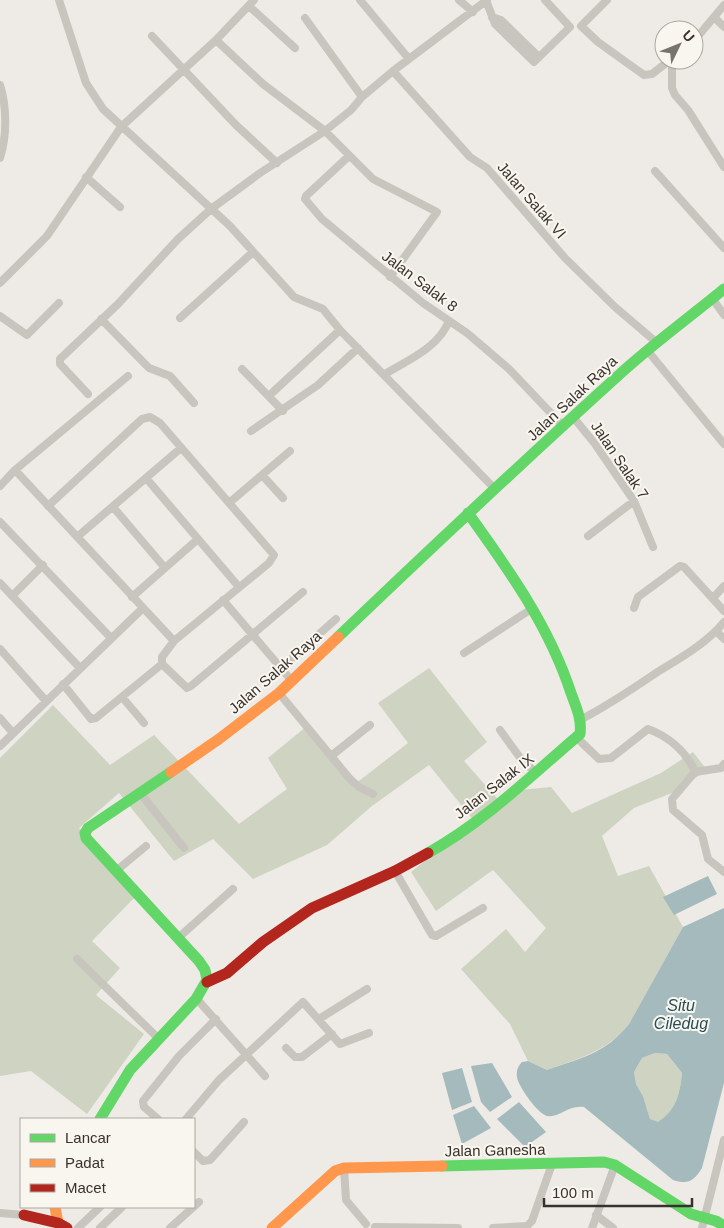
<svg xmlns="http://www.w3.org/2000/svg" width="724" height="1228" viewBox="0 0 724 1228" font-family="Arial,sans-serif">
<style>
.green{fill:#ced3c2}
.water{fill:#a4babd;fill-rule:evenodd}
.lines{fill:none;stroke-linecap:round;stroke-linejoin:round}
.street{stroke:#c8c4be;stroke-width:8}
.fast{stroke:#63d668;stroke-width:11}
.slow{stroke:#ff974d;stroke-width:11}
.jam{stroke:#b3261e;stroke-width:11}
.labels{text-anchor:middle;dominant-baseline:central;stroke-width:4;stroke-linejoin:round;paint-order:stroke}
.street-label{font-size:15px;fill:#39322c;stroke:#f9f6ef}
.water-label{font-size:16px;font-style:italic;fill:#264d56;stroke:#f9f6ef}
</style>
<rect width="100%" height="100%" fill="#eeebe6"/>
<path class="green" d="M429,668l58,74 -23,19 39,44 17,-15 31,-3 21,26 89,-40 32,-21 14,18 -30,21 -43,17 -32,28 16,40 31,-10 34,61 -54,97c-24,29 -48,33 -82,46l-19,-9 -18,-37 -49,-55 45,-40 19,23 21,-24 -53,-58 -57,41 -25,-39 63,-51 -45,-56 -57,41 -45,39 -74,34 -40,-40 -39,22 -55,-68 -40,35 58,67 -45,46 28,27 -24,27 48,39 -57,80 -56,-43 -31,5v-318l53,-53 57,60 44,-30 85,89 48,-35 -19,-31 39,-32 48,58 53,-41 -30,-40z
M655,1053l12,1 15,19c-2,20 -6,38 -24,50l-8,-4 -7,-23 -7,-12 -2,-12 8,-14z"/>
<path class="water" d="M708,876l9,18 -43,21 -11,-18z
M724,908v175l-22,85c-8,13 -14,17 -29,12l-89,-73c-17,-2 -24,11 -37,9 -9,-2 -29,-30 -30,-39 -1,-6 1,-11 5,-15l6,-1 19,9c34,-12 58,-16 82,-46l54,-97zM655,1053l12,1 15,19c-2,20 -6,38 -24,49l-8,-3 -7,-23 -7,-12 -2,-12 8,-14z
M492,1063l20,34 -22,15 -9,-10 -10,-36z
M462,1068l10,34 -20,8 -10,-37z
M519,1102l27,30 -21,15 -28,-28z
M474,1106l17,22 -29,16 -9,-29z"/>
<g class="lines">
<path class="street" d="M59,0l27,83 17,26 127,117 64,71 29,12 17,21 154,158
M360,0l49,59
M459,0l14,12
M486,0l9,24 39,38 36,-35 -25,-27
M607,0l-26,26 17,16 46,33 8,-1 18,-14
M249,6l46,42
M492,17l9,3 38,37
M305,18l57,79
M715,18l9,9
M152,36l84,89 41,38
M216,40l47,44 62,47 48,48 64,33 -47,65
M694,41l30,-36
M672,60v28l3,7 13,15 36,57
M393,71l77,86 17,11 78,90 50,49 41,35
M0,85c7,22 7,51 0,73
M349,156l-43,40 -1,3 17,20 101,84 44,30 42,36 55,58
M655,171l69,77
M86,177l34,30
M0,283l47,-47 74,-109 95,-87 38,-40
M712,298l12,17
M0,316l27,19 32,-32
M180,318l73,-66
M101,319l48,49 21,8 24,27
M647,350l77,94
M242,369l41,42
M385,374c23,-14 53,-26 64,-53
M273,392l67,-62
M88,394l-28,-30v-5l58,-55 60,-65 33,-30 49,-36 65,-42 26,-21 11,-13 31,-26 94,-71
M574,418l21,26 39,57 19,46
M251,431l67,-46 40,-37
M15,470l159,171
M262,475l21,23
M146,478l93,109
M0,486l15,-16 113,-94
M229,503l61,-52
M48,506l94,-87 8,-2 10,6 114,132 -5,8 -95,78 -12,16v7l-66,54 -5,1 -28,-35
M113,507l52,61
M0,522l111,116
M588,536l46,-35
M77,537l104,-89
M0,583l80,85
M12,596l31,-31
M132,597l66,-58
M713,598l11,-12
M223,600l69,81
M634,608l4,-11 42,-31 4,1 40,44
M716,631l8,8
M0,649l46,52
M464,653l69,-45
M162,664l25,24 4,-2 112,-94
M281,668l55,-49
M279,693l71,86 9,8 14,7
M122,697l22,26
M0,718l13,15
M580,720c27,-14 51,-30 76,-47 24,-15 50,-29 68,-51
M500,730l21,29 15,14
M577,738l22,21 12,-1 37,-29c20,7 39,23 47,43l-23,27 1,11 29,25 6,24 16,13
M0,746l143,-138
M331,756l39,-31
M695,772l26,-4 3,-4
M140,793l44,55
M116,871l30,-25
M395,871l37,64 4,1 47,-28
M178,938l55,-49
M77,959l81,79
M196,998l69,78
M319,1019l48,-30
M286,1048l9,9h7l30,-23
M158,1119l-14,-12 -1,-6 36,-45 37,-37
M186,1119l33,-39 84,-78 37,42 29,-11
M194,1152l9,9 7,-1 34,-38
M344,1168l2,32 20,24
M0,1213l24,2
M596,1215l17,13
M375,1227l83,1
M78,1228l22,-21
M100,1228l22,-21
M170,1228l29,-26
M493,1228l34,-2 5,-5 20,-57
M592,1228l23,-63
M702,1228l22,-88"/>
<path class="fast" d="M338,637c93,-89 187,-177 283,-264 33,-30 69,-56 103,-84
M428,853c56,-31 104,-78 152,-119 2,-15 -4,-27 -9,-41 -22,-67 -62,-123 -103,-180
M100,1119l30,-49 66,-71 11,-19 -2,-10 -6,-9 -113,-123 -1,-5 3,-5 83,-56
M442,1166l162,-4 11,3 76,49 25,7 8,5"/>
<path class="slow" d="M171,772l48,-33 60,-46 59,-56
M55,1207l3,16
M272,1228l63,-57 9,-3 98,-2"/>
<path class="jam" d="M207,982l20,-9 36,-31 49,-34 83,-37 33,-18
M24,1215l34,8 9,5"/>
</g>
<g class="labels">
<g class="street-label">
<text transform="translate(532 200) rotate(49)">Jalan Salak VI</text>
<text transform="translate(420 281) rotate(37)">Jalan Salak 8</text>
<text transform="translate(572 398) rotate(-43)">Jalan Salak Raya</text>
<text transform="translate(620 460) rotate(56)">Jalan Salak 7</text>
<text transform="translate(275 672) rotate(-41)">Jalan Salak Raya</text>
<text transform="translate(494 786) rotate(-38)">Jalan Salak IX</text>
<text transform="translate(495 1150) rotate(-1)">Jalan Ganesha</text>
</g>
<g class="water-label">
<text x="681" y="1005">Situ<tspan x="681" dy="18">Ciledug</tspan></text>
</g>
</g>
<rect x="20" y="1118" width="175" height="90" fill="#f9f6ef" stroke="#aca8a1"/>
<rect x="30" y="1134" width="25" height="8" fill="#63d668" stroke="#aca8a1"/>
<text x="65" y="1143" font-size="15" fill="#39322c">Lancar</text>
<rect x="30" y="1159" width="25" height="8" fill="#ff974d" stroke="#aca8a1"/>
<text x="65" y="1168" font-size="15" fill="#39322c">Padat</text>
<rect x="30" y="1184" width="25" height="8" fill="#b3261e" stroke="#aca8a1"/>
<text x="65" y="1193" font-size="15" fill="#39322c">Macet</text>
<g transform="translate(679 45) rotate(47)"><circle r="24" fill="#f9f6ef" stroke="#aca8a1"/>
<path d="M0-4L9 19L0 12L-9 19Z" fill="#78736d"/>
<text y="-8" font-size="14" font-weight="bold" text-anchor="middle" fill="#39322c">U</text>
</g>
<path d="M544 1198v8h148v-8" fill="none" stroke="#39322c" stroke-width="2.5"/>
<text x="552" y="1198" font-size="15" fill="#39322c" stroke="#f9f6ef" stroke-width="4" paint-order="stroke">100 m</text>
</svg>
